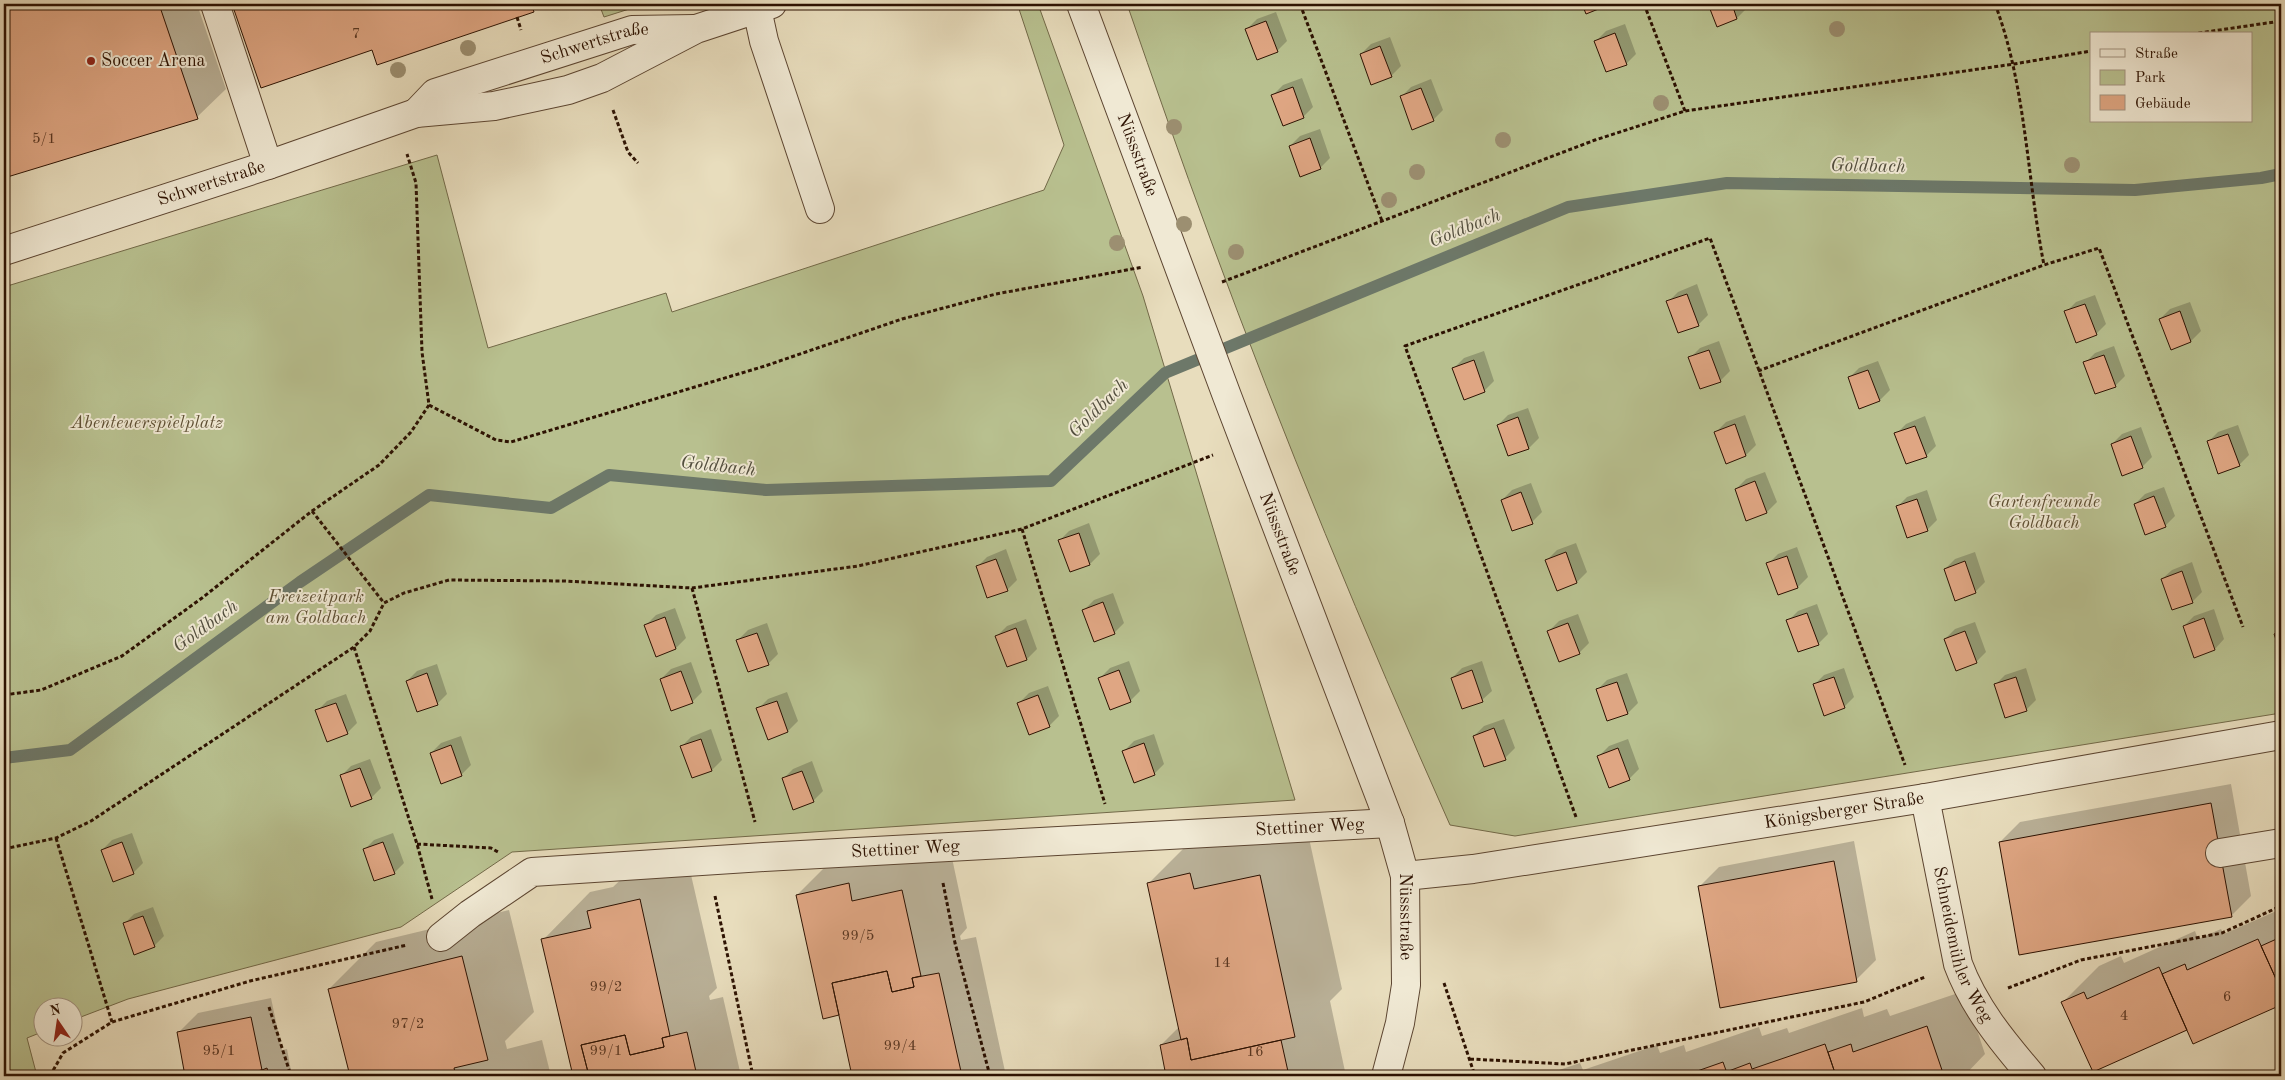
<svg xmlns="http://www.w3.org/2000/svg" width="2285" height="1080" viewBox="0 0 2285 1080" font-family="'Old Standard TT',serif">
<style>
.green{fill:#b8c08f;stroke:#726948;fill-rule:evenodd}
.shadow{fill:#0003}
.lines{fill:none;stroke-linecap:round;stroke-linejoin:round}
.stream{stroke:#6d7869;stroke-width:12}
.building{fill:#dfa683;stroke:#2d1202}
.minor-casing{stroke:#5c4531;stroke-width:30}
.path{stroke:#2d1202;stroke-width:3;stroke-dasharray:4 2.5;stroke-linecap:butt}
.minor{stroke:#f0e9d4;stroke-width:28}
.tree{fill:#9c8f71}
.poi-dot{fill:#8f2418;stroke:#f0e9d4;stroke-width:2}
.labels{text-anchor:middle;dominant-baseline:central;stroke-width:4;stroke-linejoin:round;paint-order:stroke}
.number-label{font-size:15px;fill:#5a3722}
.street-label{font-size:18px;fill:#2d1202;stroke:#f0e9d4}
.poi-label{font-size:18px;fill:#2d1202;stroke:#f0e9d4;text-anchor:start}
.park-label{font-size:18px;font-style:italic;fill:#5e4f33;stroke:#f0e9d4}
.water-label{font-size:19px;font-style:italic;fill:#524e3e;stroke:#f0e9d4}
</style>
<rect width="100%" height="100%" fill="#e8ddbd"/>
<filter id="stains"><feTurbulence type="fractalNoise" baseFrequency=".004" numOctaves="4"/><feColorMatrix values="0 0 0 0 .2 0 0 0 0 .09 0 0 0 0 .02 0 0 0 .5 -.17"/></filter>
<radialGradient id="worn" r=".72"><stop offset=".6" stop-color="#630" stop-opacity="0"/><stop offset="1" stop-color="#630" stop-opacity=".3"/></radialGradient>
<path class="green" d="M599,4h46l-41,13z
M1034,4h4l105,292 152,504 -783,52 -111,75 -273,72 -55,21 -1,-12h-30v24l-15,6 10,38h-33v-789l433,-132 51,193 178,-55 6,19 372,-122 20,-45 -45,-136z
M1127,4h1154v709l-766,123 -65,-11c-86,-193 -167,-389 -240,-587 -29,-78 -56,-156 -83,-234zM2091,34h160v87h-160z"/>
<path class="shadow" d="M4,4h193l29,85 -29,28 -193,60z
M233,4h307l-7,7 -160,37 -111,38z
M1709,4h36l2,4 -10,10 -20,7z
M1276,12l11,29 -10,10 -30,-22 10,-10z
M1625,24l11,30 -10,10 -30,-23 10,-10z
M1390,37l11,29 -10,10 -30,-22 10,-10z
M1302,78l11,29 -10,10 -30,-22 10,-10z
M1431,79l12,31 -10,10 -32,-23 10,-10z
M1320,129l10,29 -10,10 -30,-22 10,-10z
M1697,284l11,31 -10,10 -30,-23 10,-10z
M2095,295l11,29 -10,10 -30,-22 10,-10z
M2190,302l11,29 -10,10 -31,-22 10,-10z
M1719,341l11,30 -10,10 -30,-23 10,-10z
M2114,346l11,30 -10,10 -30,-23 10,-10z
M1484,351l10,30 -10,10 -30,-23 10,-10z
M1878,361l12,29 -10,10 -31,-22 10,-10z
M1528,408l11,30 -10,10 -20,7 -11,-30 10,-10z
M1745,415l11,30 -10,10 -20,7 -10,-30 10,-10z
M1925,416l11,30 -10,10 -30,-22 10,-10z
M2238,425l11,30 -10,10 -31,-23 10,-10z
M2141,427l11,30 -10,10 -30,-23 10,-10z
M1765,472l12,30 -10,10 -20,7 -11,-30 10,-10z
M1531,483l11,29 -10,10 -30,-22 10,-10z
M2164,487l11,29 -10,10 -30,-22 10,-10z
M1927,490l10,30 -10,10 -30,-23 10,-10z
M1089,523l11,31 -10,10 -20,7 -11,-30 10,-10z
M1576,543l11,29 -10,10 -20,7 -10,-29 10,-10z
M1797,547l11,30 -10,10 -20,7 -10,-30 10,-10z
M1006,549l11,31 -10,10 -30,-23 10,-10z
M1975,552l10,30 -10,10 -30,-23 10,-10z
M2192,562l10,30 -10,10 -30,-23 10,-9z
M1113,593l11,30 -10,10 -30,-23 10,-10z
M1817,604l11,30 -10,10 -30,-23 10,-10z
M675,608l11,30 -10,10 -20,7 -10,-30 10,-10z
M2214,609l10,30 -9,10 -31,-23 10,-10z
M1578,614l11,29 -10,10 -30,-22 10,-10z
M1026,619l11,30 -10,10 -20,7 -10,-30 10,-10z
M1975,622l11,30 -10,10 -31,-23 10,-10z
M767,623l11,31 -10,10 -30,-24 10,-10z
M2281,628v23l-6,-17z
M1129,661l11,30 -10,10 -30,-23 10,-10z
M1482,661l10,30 -10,9 -30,-22 10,-10z
M691,662l11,30 -10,10 -31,-23 10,-10z
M437,664l10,30 -10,10 -30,-23 10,-10z
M1844,668l10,29 -10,10 -30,-22 10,-10z
M2026,668l10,32 -10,10 -31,-25 10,-10z
M1627,673l11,30 -10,10 -31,-23 10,-10z
M1048,686l11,30 -10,10 -30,-23 10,-10z
M787,692l11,29 -10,10 -20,7 -10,-29 10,-10z
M346,694l11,29 -10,10 -30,-22 10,-10z
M1504,719l11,29 -10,10 -31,-22 10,-10z
M711,729l11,31 -10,10 -20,7 -11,-30 10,-10z
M1154,734l10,30 -10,10 -30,-23 10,-10z
M461,736l10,29 -10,10 -30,-22 10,-10z
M1628,739l11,30 -10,10 -30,-23 10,-10z
M370,759l11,29 -10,10 -30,-22 10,-10z
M812,761l11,30 -10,10 -30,-22 10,-10z
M2231,784l20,112 -20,20 -231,-74 20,-20z
M1307,829l35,160 -12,12 16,75h-178l-7,-31 18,-18 -31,-143 47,-47z
M132,833l11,30 -10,10 -31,-23 10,-10z
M393,833l11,30 -10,10 -30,-23 10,-10z
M1854,841l22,119 -20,20 -157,-93 20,-20z
M949,844l18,84 -7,8 1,4 15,-3 30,139h-153l-13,-62 -43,-119 47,-47z
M686,853l31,135 -8,8 1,4 13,-3 18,79h-167l-31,-136 47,-48 23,-5 23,-22z
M153,907l11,29 -10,10 -30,-22 10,-10z
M2281,909v94l-87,39 -6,-13 -125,-27 36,-36 22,-10 3,7 71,-32 3,8 23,-10 3,5z
M509,910l25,102 -29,29 2,8 35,-9 9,36h-200l-22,-87 47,-47z
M1964,991l21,63 -21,22h-411l6,-6 21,-7 3,7 74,-25 3,8 24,-8 2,7 73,-25 3,9 25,-8 2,5 73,-25 2,9 23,-8 3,7z
M271,998l11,52 5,-1 5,27h-105l-9,-43 20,-20z
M1036,1072l1,4h-20z"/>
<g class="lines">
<path class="stream" d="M4,758l66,-8 230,-168 129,-87 122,13 58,-33 157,15 285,-9 114,-108 403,-166 159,-24 408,7 126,-12 20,-4"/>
</g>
<path class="building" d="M4,4h155l39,115 -194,59z
M232,4h299l3,8 -157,53 -5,-15 -111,38z
M1582,4h23l1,2 -20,8z
M1708,4h24l5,15 -20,8z
M1266,21l12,31 -21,8 -12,-31z
M1615,33l12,32 -21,7 -12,-31z
M1380,46l12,31 -21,8 -11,-31z
M1293,87l11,31 -21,8 -12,-31z
M1421,88l13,33 -22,9 -12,-34z
M1310,138l11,31 -21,8 -11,-31z
M1687,294l12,32 -21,7 -12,-32z
M2085,304l12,31 -21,8 -12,-32z
M2180,311l11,31 -20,8 -12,-31z
M1709,350l12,32 -21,7 -12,-32z
M2104,355l12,32 -21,7 -12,-32z
M1474,360l11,32 -21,8 -12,-32z
M1868,370l12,31 -21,8 -11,-32z
M1518,417l11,32 -21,7 -11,-31z
M1735,424l11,32 -20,8 -12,-32z
M1915,426l12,31 -21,7 -12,-31z
M2228,434l12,32 -22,8 -11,-33z
M2131,436l12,32 -21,8 -11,-32z
M1755,481l12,32 -21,8 -11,-32z
M1521,492l12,32 -21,7 -11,-31z
M2154,496l12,31 -21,8 -11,-31z
M1917,499l11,32 -21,7 -11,-32z
M1079,533l11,32 -20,7 -12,-32z
M1566,552l11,31 -20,8 -12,-31z
M1787,556l11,32 -20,7 -12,-32z
M996,559l12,32 -21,7 -11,-32z
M1965,561l11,32 -21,8 -11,-32z
M2182,571l11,32 -21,7 -11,-31z
M1103,602l12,32 -21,8 -12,-32z
M1807,613l12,32 -21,7 -12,-32z
M665,617l11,32 -20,8 -12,-32z
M2204,618l11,32 -21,8 -11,-32z
M1568,623l12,31 -21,8 -12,-31z
M1016,628l11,32 -20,7 -12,-31z
M1965,631l12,32 -21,8 -12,-32z
M2281,631v23l-7,-20z
M757,633l12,32 -21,7 -12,-32z
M1119,670l12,32 -21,8 -12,-32z
M1472,670l11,32 -21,7 -11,-31z
M681,671l12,32 -22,8 -11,-32z
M427,673l11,32 -21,7 -11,-31z
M1834,677l11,31 -21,8 -11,-32z
M2016,677l11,34 -22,7 -11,-34z
M1617,682l11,32 -21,7 -11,-32z
M1038,695l12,32 -21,8 -12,-32z
M777,701l11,31 -20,8 -12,-32z
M336,703l12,31 -21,8 -12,-32z
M1494,728l12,32 -22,7 -11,-31z
M701,739l11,32 -20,7 -12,-32z
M1144,743l11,32 -21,8 -12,-32z
M451,745l11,31 -21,8 -11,-31z
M1618,748l12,32 -21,8 -12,-32z
M360,768l12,31 -21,8 -11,-32z
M802,771l12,31 -21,8 -11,-32z
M2211,803l21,114 -213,38 -20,-113z
M122,842l12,32 -21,8 -12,-32z
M383,842l12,32 -21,7 -11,-32z
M1834,861l23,121 -137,26 -22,-122z
M1190,873l4,16 66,-14 35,162 -104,23 -4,-22 -6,2 -34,-157z
M849,883l3,18 50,-11 19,86 -9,2 2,9 -22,5 -5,-21 -55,12 7,32 -16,4 -27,-124z
M640,899l30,137 -8,2 2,9 -34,8 -5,-20 -44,10 8,31h-16l-32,-137 50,-11 -4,-17z
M143,916l12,31 -21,8 -11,-32z
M2281,937v53l-20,-44z
M2258,939l23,51v15l-88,39 -31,-70 23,-10 2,6z
M462,956l26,104 -34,8 2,8h-106l-22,-87z
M2159,967l28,63 -94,42 -32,-70 23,-10 3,7z
M887,971l5,21 22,-5 -2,-9 27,-5 23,103h-110l-20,-93z
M251,1017l11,53 -32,6h-45l-8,-44z
M1927,1026l17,50h-108l-8,-24 23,-8 2,8z
M687,1032l10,44h-108l-8,-31 44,-10 5,20 34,-8 -2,-9z
M1187,1038l4,22 90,-20 8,36h-123l-6,-31z
M1825,1044l11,32h-108l-2,-4 24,-9 2,6z
M1723,1062l5,14h-45z
M267,1068l2,8h-39l32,-6z"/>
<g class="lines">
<g class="minor-casing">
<g id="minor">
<path d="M215,4l53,161"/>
<path id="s1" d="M1081,4l146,392 163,427 15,53 1,109 -6,38 -14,53"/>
<path d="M757,9l7,32 56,168"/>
<path id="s2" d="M416,113l19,-20 197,-63 62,-1"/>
<path id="s3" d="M4,251l264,-86 148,-52 78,-7 74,-16 34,-12 94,-49 76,-25"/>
<path id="s4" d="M1925,798l33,166c16,43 44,77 74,112"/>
<path d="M2220,853l61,-10"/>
<path id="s5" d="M1405,876l68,-7 452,-71 356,-63"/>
<path id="s6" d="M441,937l29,-23 62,-42 232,-15 626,-34"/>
</g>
</g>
<path class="path" d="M1300,4l82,217
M1644,4l41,107
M1995,4c31,81 32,175 49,261
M517,17l4,13
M2192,34l89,-13
M613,110l15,42 10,11
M1222,282l373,-142 90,-29 329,-47 77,-13
M1758,371l286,-106 55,-17 144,379
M429,405l67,35 15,2 254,-76 137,-47 94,-25 147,-27
M312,511l72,92
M1022,529l83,275
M692,588l63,234
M354,647l63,197 15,55
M4,695l37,-5 81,-34 80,-58 110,-87 67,-46 32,-33 18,-27 -7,-53 -6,-169 -9,-29
M1576,817l-171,-471 305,-108 195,527
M56,838l56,184
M417,844l74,4 7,4
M4,849l52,-11 35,-17 263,-174 16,-16 14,-28 20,-10 45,-13 115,1 128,7 166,-22 164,-37 191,-74
M943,883l12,60 35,133
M715,896l38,180
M1444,983l31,93
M2008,988l73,-28 141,-27 59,-27
M269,1007l22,69
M1470,1059l95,5 299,-62 61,-25
M50,1076l13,-23 49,-31 138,-41 157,-36"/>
<use href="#minor" class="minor"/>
</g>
<g class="tree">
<circle cx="1837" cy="29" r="8"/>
<circle cx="468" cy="48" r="8"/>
<circle cx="398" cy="70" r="8"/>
<circle cx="1661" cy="103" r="8"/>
<circle cx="1174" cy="127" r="8"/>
<circle cx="1503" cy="140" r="8"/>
<circle cx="2072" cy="165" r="8"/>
<circle cx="1417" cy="172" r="8"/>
<circle cx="1389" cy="200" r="8"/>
<circle cx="1184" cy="224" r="8"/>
<circle cx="1117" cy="243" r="8"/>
<circle cx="1236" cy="252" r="8"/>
</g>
<circle class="poi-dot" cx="91" cy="61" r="5"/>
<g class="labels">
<g class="number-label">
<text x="356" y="34">7</text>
<text x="44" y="139">5/1</text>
<text x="858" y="936">99/5</text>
<text x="1222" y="963">14</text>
<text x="606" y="987">99/2</text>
<text x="2227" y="997">6</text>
<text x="2124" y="1016">4</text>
<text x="408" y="1024">97/2</text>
<text x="900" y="1046">99/4</text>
<text x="219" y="1051">95/1</text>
<text x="606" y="1051">99/1</text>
<text x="1255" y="1052">16</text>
</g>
<g class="street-label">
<text stroke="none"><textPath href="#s2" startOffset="195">Schwertstraße</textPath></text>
<text stroke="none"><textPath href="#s1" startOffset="161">Nüssstraße</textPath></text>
<text stroke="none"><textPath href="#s3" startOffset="218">Schwertstraße</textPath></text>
<text stroke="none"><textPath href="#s1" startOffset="566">Nüssstraße</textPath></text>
<text stroke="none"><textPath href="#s5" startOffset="444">Königsberger Straße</textPath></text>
<text stroke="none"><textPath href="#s6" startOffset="891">Stettiner Weg</textPath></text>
<text stroke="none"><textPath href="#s6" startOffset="486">Stettiner Weg</textPath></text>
<text stroke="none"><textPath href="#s1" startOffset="971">Nüssstraße</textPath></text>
<text stroke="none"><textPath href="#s4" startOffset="152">Schneidemühler Weg</textPath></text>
</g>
<g class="poi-label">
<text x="101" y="61">Soccer Arena</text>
</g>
<g class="park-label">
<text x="147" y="423">Abenteuerspielplatz</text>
<text x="2044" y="502">Gartenfreunde<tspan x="2044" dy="21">Goldbach</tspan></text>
<text x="316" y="597">Freizeitpark<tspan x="316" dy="21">am Goldbach</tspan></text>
</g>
<g class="water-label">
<text transform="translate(1868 167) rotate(1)">Goldbach</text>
<text transform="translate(1465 229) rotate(-22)">Goldbach</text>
<text transform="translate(1099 409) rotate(-44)">Goldbach</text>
<text transform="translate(718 467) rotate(6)">Goldbach</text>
<text transform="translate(206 627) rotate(-36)">Goldbach</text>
</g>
</g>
<rect width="2285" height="1080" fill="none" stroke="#e8ddbd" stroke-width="20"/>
<rect x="5" y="5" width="2275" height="1070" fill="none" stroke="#2d1202" stroke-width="2.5"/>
<rect x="10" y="10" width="2265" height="1060" fill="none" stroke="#2d1202"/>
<rect x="2090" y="32" width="162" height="90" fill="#f0e9d4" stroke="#a29380"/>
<rect x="2100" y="49" width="25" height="8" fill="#f0e9d4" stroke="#a29380"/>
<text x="2135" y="58" font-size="15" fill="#2d1202">Straße</text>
<rect x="2100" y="70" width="25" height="15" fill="#b8c08f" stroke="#a29380"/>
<text x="2135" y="82" font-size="15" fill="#2d1202">Park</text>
<rect x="2100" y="95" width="25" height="15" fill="#dfa683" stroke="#a29380"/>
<text x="2135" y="108" font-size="15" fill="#2d1202">Gebäude</text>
<g transform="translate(58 1022) rotate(347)"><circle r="24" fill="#f0e9d4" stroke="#a29380"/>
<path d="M0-4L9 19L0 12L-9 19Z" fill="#8f2418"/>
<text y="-8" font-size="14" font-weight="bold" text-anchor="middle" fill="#2d1202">N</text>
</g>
<rect width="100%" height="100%" filter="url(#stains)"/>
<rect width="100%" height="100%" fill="url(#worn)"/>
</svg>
